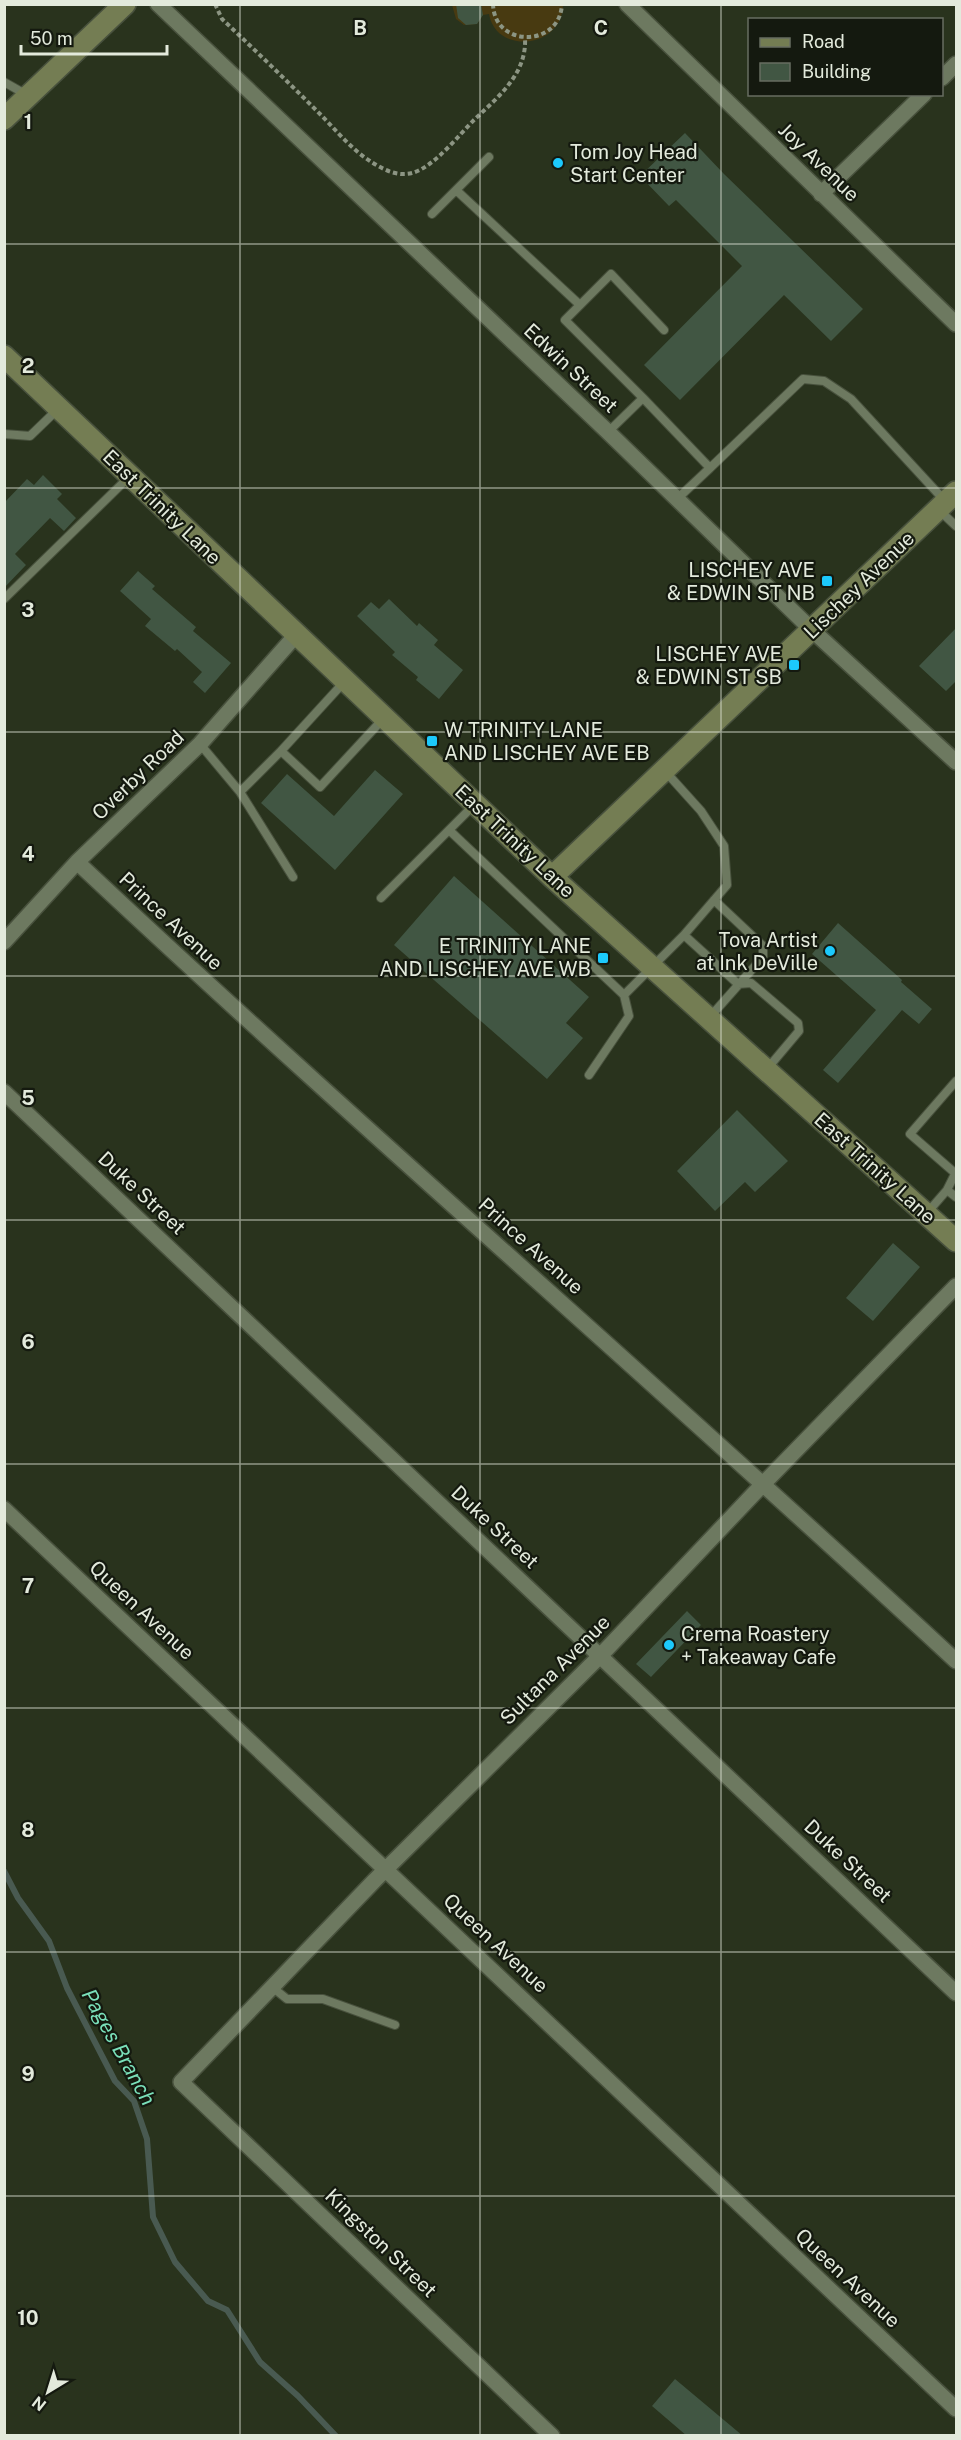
<svg xmlns="http://www.w3.org/2000/svg" width="961" height="2440" viewBox="0 0 961 2440" font-family="'Public Sans',sans-serif">
<style>
.green{fill:#483a11}
.lines{fill:none;stroke-linecap:round;stroke-linejoin:round}
.stream{stroke:#495a51;stroke-width:6}
.building{fill:#415643}
.lane-casing{stroke:#48513d;stroke-width:10}
.street-casing{stroke:#48513d;stroke-width:18}
.secondary-casing{stroke:#48513d;stroke-width:24}
.path{stroke:#8c9583;stroke-width:4;stroke-dasharray:4.5 3;stroke-linecap:butt}
.lane{stroke:#6d7960;stroke-width:8}
.street{stroke:#6d7960;stroke-width:15}
.secondary{stroke:#747d53;stroke-width:21}
.grid{fill:none;stroke:#e3eadc;stroke-width:1.5;stroke-opacity:0.55}
.poi-dot{fill:#1cc9fc;stroke:#14190f;stroke-width:2}
.labels{text-anchor:middle;dominant-baseline:central;stroke-width:4.5;stroke-linejoin:round;paint-order:stroke}
.poi-label{font-size:20px;fill:#e3eadc;stroke:#14190f;text-anchor:end}
.street-label{font-size:20px;fill:#e3eadc;stroke:#14190f}
.water-label{font-size:21px;font-style:italic;fill:#7ae0ba;stroke:#14190f}
.grid-label{font-size:20px;text-anchor:middle;font-weight:bold;fill:#e3eadc;stroke:#14190f;stroke-width:4.5;stroke-linejoin:round;paint-order:stroke}
</style>
<rect width="100%" height="100%" fill="#29331d"/>
<path class="green" d="M452,5h111c-1,44 -67,50 -74,9l-6,1 -6,9 -13,1 -8,-6z"/>
<g class="lines">
<path class="stream" d="M4,1871l14,27 31,43 18,47 48,93 19,20 13,38 6,78 22,45 33,39 19,9 33,52 38,34 38,40"/>
</g>
<path class="building" d="M456,4h25l2,11 -6,9 -11,1 -8,-7z
M685,133l39,41 139,135 -32,32 -47,-46 -104,105 -36,-35 98,-99 -66,-66 -7,6 -29,-30z
M43,475l19,19 -5,5 19,19 -12,13 -14,-13 -35,36 11,11 -22,23v-85l23,-24 7,6z
M138,571l17,15 -3,3 44,38 -3,4 38,32 -26,30 -12,-11 9,-10 -25,-23 -2,2 -30,-25 6,-7 -31,-28z
M389,599l28,27 2,-3 19,17 -4,5 29,25 -24,29 -23,-19 2,-3 -26,-22 3,-3 -38,-36 14,-14 8,7z
M957,627v53l-11,11 -27,-25z
M375,770l28,24 -68,76 -74,-67 26,-29 47,42z
M454,876l135,121 -23,26 17,15 -36,41 -153,-134z
M838,923l64,57 -1,2 31,27 -13,15 -17,-14 -64,73 -15,-13 53,-60 -64,-56z
M737,1110l51,51 -33,31 -10,-10 -30,29 -38,-40z
M893,1243l27,24 -47,54 -27,-23z
M687,1611l14,14 -50,52 -15,-13z
M675,2379l68,57h-56l-35,-30z"/>
<g class="lines">
<g class="lane-casing">
<path id="lane" d="M4,82l23,13
M456,190l124,115
M432,214l57,-57
M643,398l-78,-78 46,-46 53,56
M608,432l35,-34 67,70 -33,31
M4,434l26,2 28,-27
M710,468l93,-89 21,2 27,18 94,102
M940,511l16,15
M4,599l125,-122
M345,681l-64,70 39,36 63,-68
M200,744l40,48 53,85
M665,771l36,40 23,35 3,39 -43,50 54,49 13,-1 47,40 1,8 -32,38
M240,792l41,-41
M449,830l175,165 5,21 -40,59
M381,898l93,-93
M624,995l60,-60
M710,1017l53,-60v-11l-49,-46
M955,1173l-45,-39 46,-53
M947,1190l9,7
M927,1213l20,-23 9,-18
M272,1987l15,12h36l72,26"/>
</g>
<g class="street-casing">
<path id="street" d="M158,4l450,428 204,198 144,132
M627,4l329,320
M942,78l14,-14
M821,194l103,-100
M77,862c289,271 589,530 879,799
M4,942l73,-80 123,-118 96,-109
M4,1092l952,901
M4,1509l952,900
M552,2436l-371,-354 194,-202 226,-225 163,-172 192,-197"/>
</g>
<g class="secondary-casing">
<path id="secondary" d="M4,119l121,-115
M4,356l548,521 404,364
M552,877l404,-385"/>
</g>
<path class="path" d="M215,4l7,15c33,31 66,63 98,95 16,16 31,35 50,47 12,8 27,16 42,12 22,-6 46,-37 62,-53 24,-23 53,-46 51,-82
M493,4c1,44 67,44 69,0"/>
<use href="#lane" class="lane"/>
<use href="#street" class="street"/>
<use href="#secondary" class="secondary"/>
</g>
<path class="grid" d="M240,4v2432M480,4v2432M721,4v2432M4,244h952M4,488h952M4,732h952M4,976h952M4,1220h952M4,1464h952M4,1708h952M4,1952h952M4,2196h952"/>
<g class="poi-dot">
<circle cx="558" cy="163" r="6"/>
<rect x="821" y="575" width="12" height="12" rx="3"/>
<rect x="788" y="659" width="12" height="12" rx="3"/>
<rect x="426" y="735" width="12" height="12" rx="3"/>
<circle cx="830" cy="951" r="6"/>
<rect x="597" y="952" width="12" height="12" rx="3"/>
<circle cx="669" cy="1645" r="6"/>
</g>
<g class="labels">
<g class="poi-label">
<text x="570" y="152" text-anchor="start">Tom Joy Head<tspan x="570" dy="23">Start Center</tspan></text>
<text x="815" y="570">LISCHEY AVE<tspan x="815" dy="23">&amp; EDWIN ST NB</tspan></text>
<text x="782" y="654">LISCHEY AVE<tspan x="782" dy="23">&amp; EDWIN ST SB</tspan></text>
<text x="444" y="730" text-anchor="start">W TRINITY LANE<tspan x="444" dy="23">AND LISCHEY AVE EB</tspan></text>
<text x="818" y="940">Tova Artist<tspan x="818" dy="23">at Ink DeVille</tspan></text>
<text x="591" y="946">E TRINITY LANE<tspan x="591" dy="23">AND LISCHEY AVE WB</tspan></text>
<text x="681" y="1634" text-anchor="start">Crema Roastery<tspan x="681" dy="23">+ Takeaway Cafe</tspan></text>
</g>
<g class="street-label">
<text transform="translate(819 162) rotate(44)">Joy Avenue</text>
<text transform="translate(571 368) rotate(43)">Edwin Street</text>
<text transform="translate(162 507) rotate(44)">East Trinity Lane</text>
<text transform="translate(859 585) rotate(-44)">Lischey Avenue</text>
<text transform="translate(138 775) rotate(-44)">Overby Road</text>
<text transform="translate(515 841) rotate(43)">East Trinity Lane</text>
<text transform="translate(171 921) rotate(43)">Prince Avenue</text>
<text transform="translate(875 1168) rotate(42)">East Trinity Lane</text>
<text transform="translate(142 1193) rotate(43)">Duke Street</text>
<text transform="translate(531 1246) rotate(42)">Prince Avenue</text>
<text transform="translate(495 1527) rotate(43)">Duke Street</text>
<text transform="translate(142 1610) rotate(43)">Queen Avenue</text>
<text transform="translate(555 1670) rotate(-45)">Sultana Avenue</text>
<text transform="translate(848 1861) rotate(43)">Duke Street</text>
<text transform="translate(496 1943) rotate(43)">Queen Avenue</text>
<text transform="translate(381 2243) rotate(44)">Kingston Street</text>
<text transform="translate(848 2278) rotate(43)">Queen Avenue</text>
</g>
<g class="water-label">
<text transform="translate(119 2047) rotate(61)">Pages Branch</text>
</g>
</g>
<g class="grid-label">
<text x="360" y="35">B</text>
<text x="601" y="35">C</text>
<text x="28" y="129">1</text>
<text x="28" y="373">2</text>
<text x="28" y="617">3</text>
<text x="28" y="861">4</text>
<text x="28" y="1105">5</text>
<text x="28" y="1349">6</text>
<text x="28" y="1593">7</text>
<text x="28" y="1837">8</text>
<text x="28" y="2081">9</text>
<text x="28" y="2325">10</text>
</g>
<rect width="961" height="2440" fill="none" stroke="#e3eadc" stroke-width="12"/>
<rect x="748" y="18" width="195" height="78" fill="#14190f" stroke="#676d61" stroke-width="1.5"/>
<rect x="760" y="38" width="30" height="9" fill="#747d53" stroke="#676d61" stroke-width="1.5"/>
<text x="802" y="48" font-size="18" fill="#e3eadc">Road</text>
<rect x="760" y="63" width="30" height="18" fill="#415643" stroke="#676d61" stroke-width="1.5"/>
<text x="802" y="78" font-size="18" fill="#e3eadc">Building</text>
<g transform="translate(48 2392) rotate(218)" stroke="#14190f" stroke-width="4.5" paint-order="stroke">
<path d="M0-4.5L10 22L0 15L-10 22Z" fill="#e3eadc"/>
<text y="-9" font-size="16" font-weight="bold" text-anchor="middle" fill="#e3eadc">N</text>
</g>
<path d="M21 45v9h146v-9" fill="none" stroke="#e3eadc" stroke-width="3"/>
<text x="30" y="45" font-size="18" fill="#e3eadc" stroke="#14190f" stroke-width="4.5" paint-order="stroke">50 m</text>
</svg>
